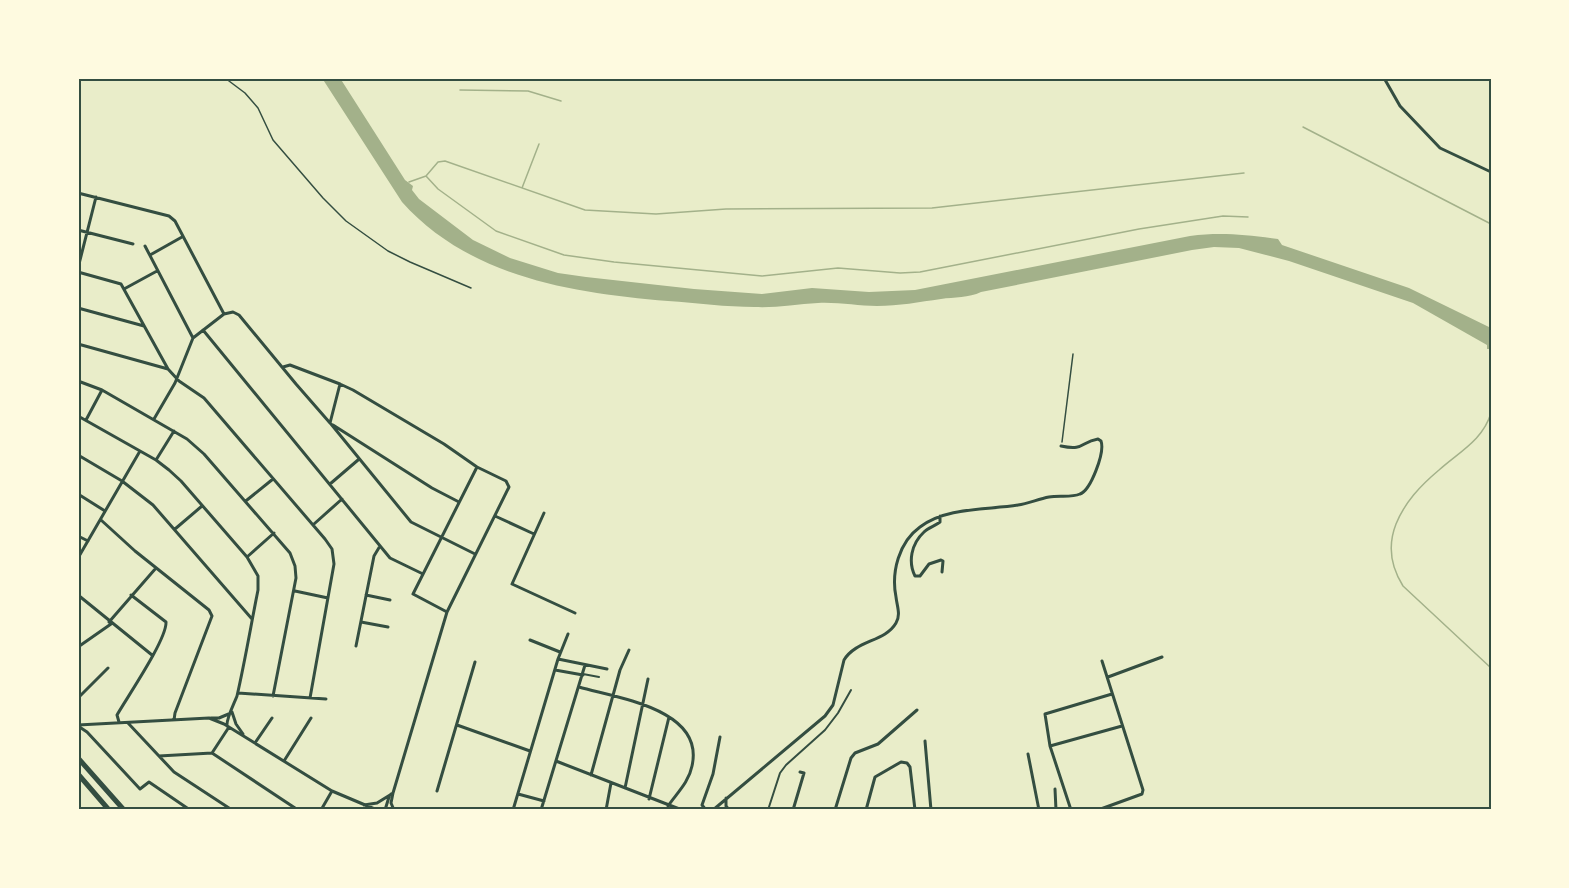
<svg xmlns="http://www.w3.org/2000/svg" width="1569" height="888" viewBox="0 0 1569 888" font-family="Raleway,sans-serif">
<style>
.water{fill:#a3b18a}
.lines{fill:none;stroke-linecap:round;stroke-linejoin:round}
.stream{stroke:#a3b18a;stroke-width:1.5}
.path{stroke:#344e41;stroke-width:1.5}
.pedestrian{stroke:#344e41;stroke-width:2}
.minor{stroke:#344e41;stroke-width:3}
.motorway{stroke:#344e41;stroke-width:5}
.neatline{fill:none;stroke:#344e41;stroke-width:2}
</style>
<rect width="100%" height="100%" fill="#e9edc9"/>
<path class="water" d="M322,78h18l65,102 8,6 -1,4 7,9 54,41 37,18 48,15 28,4 108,12 68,5 50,-6 57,4 46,-2 275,-54c32,-4 56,-1 88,3l4,6 127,43 82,40v21h-4v-4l-74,-42 -124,-42 -50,-13 -25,-1 -22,3 -211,42c-12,6 -27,5 -40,7 -22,3 -42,7 -64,7 -19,0 -39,-4 -59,-3 -21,1 -42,5 -63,4 -29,0 -58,-4 -87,-6 -96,-8 -199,-24 -266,-99z"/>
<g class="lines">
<path class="stream" d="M460,90l68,1 33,10
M1303,127l188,97
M426,176l12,13 58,42 68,24 50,7 148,14 76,-8 62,5 20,-1 219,-43 84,-13 25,1
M409,182l17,-6 12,-14 7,-1 140,49 71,4 70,-5 206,-1 312,-35
M522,188l17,-44
M1490,307l1,-2
M1491,413c-8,27 -32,39 -52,57 -19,16 -34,32 -43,54 -9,23 -5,43 7,62l88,82"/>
<path class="path" d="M225,78l20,15 13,15 15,32 50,58 23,23 42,30 22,11 61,26
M1062,442l11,-88"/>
<path class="pedestrian" d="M583,674l16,3
M768,810l12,-37 6,-8 39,-35 13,-17 13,-23"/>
<path class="minor" d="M1384,78l16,28 40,42 51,24
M78,193l91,23 6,5 49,93
M78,230l55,14
M145,246l48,92
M150,255l32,-18
M78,268l18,-71
M78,272l43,12 47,85
M124,289l33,-18
M78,308l66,18
M203,330l187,228 33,16
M78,344l90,25 11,12 25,17 121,141 7,10 2,15 -24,134
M78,381l24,9 85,49 17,15 86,99 5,13 1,12 -23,118
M340,384l13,6 91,54 33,23 29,14 3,6 -62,125 -54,181
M78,416l78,44 13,10 12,11 66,76 11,19v14c-7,35 -13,71 -21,106 -3,8 -11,23 -10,30
M154,419l21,-36 18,-45 31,-24 9,-2 6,3 57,69 34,39 10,-39 -50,-19 -7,2
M86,420l16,-30
M331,424l80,98 64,32
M333,425l99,63 27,14
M78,455l44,26 31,24 99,114
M156,460l18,-29
M330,484l28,-24
M78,494l27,17
M247,500l26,-21
M544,513l-32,71 63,29
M495,516l39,18
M940,516v6c-5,4 -12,6 -16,10 -13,12 -16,30 -9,44h5l9,-12 12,-4 2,1 -1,11
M101,520l34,31 74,59 3,6 -37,97 -1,7
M314,524l28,-25
M175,529l27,-23
M78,536l10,5
M247,557l27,-24
M78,558l62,-107
M295,591l33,7
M78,595l74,60
M366,595l24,5
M447,612l-34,-18 64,-127
M109,622l47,-54
M361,622l27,5
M530,640l30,12
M356,646l18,-90 6,-10
M78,647l33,-23
M558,659l49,10
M555,670l28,5
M1108,677l54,-20
M579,687c38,11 126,22 113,79 -3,16 -15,27 -24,40
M238,693l88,6
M78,698l30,-30
M232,712l4,12 7,10
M211,718h8l12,-5
M119,722l-2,-7c11,-19 50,-76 49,-93l-35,-27
M128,723l46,49 58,38
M78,725l131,-7 15,6 108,67 45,19
M457,725l73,26
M78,726l9,6 53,57 9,-7 41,28
M925,741l6,69
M255,743l17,-25
M1050,746l72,-20
M212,753l17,-26
M1028,754l11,56
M159,756l53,-3 86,57
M284,761l27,-43
M556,761l126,49
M591,775l29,-105 9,-20
M625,788l23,-109
M1055,789l1,21
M437,791l38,-129
M391,794l2,-1 -2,10 3,7
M518,794l26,7
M726,798v8l3,4
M649,799l20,-82
M364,805l13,-2 13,-8
M321,810l11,-19
M385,810l4,-13
M513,810l45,-151 10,-25
M541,810l44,-145
M606,810l5,-27
M706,810l-4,-5 11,-31 7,-37
M713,810l112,-94 8,-11 11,-45c12,-20 41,-18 52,-37 5,-8 1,-17 0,-26 -5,-25 3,-55 24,-70 26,-20 67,-17 98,-22 10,-1 20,-6 31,-8 10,-2 22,1 31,-3 11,-4 25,-42 21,-53l-3,-2c-18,3 -13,12 -37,7
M793,810l11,-37 -4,-1
M835,810l16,-52 4,-5 23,-9 39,-34
M866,810l9,-33 26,-15 6,1 3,4 5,43
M1071,810l-21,-64 -5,-32 67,-20
M1098,810l44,-16 1,-4 -41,-129"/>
<path class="motorway" d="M78,758l46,52
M78,774l31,36"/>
</g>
<rect width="1569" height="888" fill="none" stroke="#fefae0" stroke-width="159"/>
<rect x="80" y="80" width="1410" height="728" class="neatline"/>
</svg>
